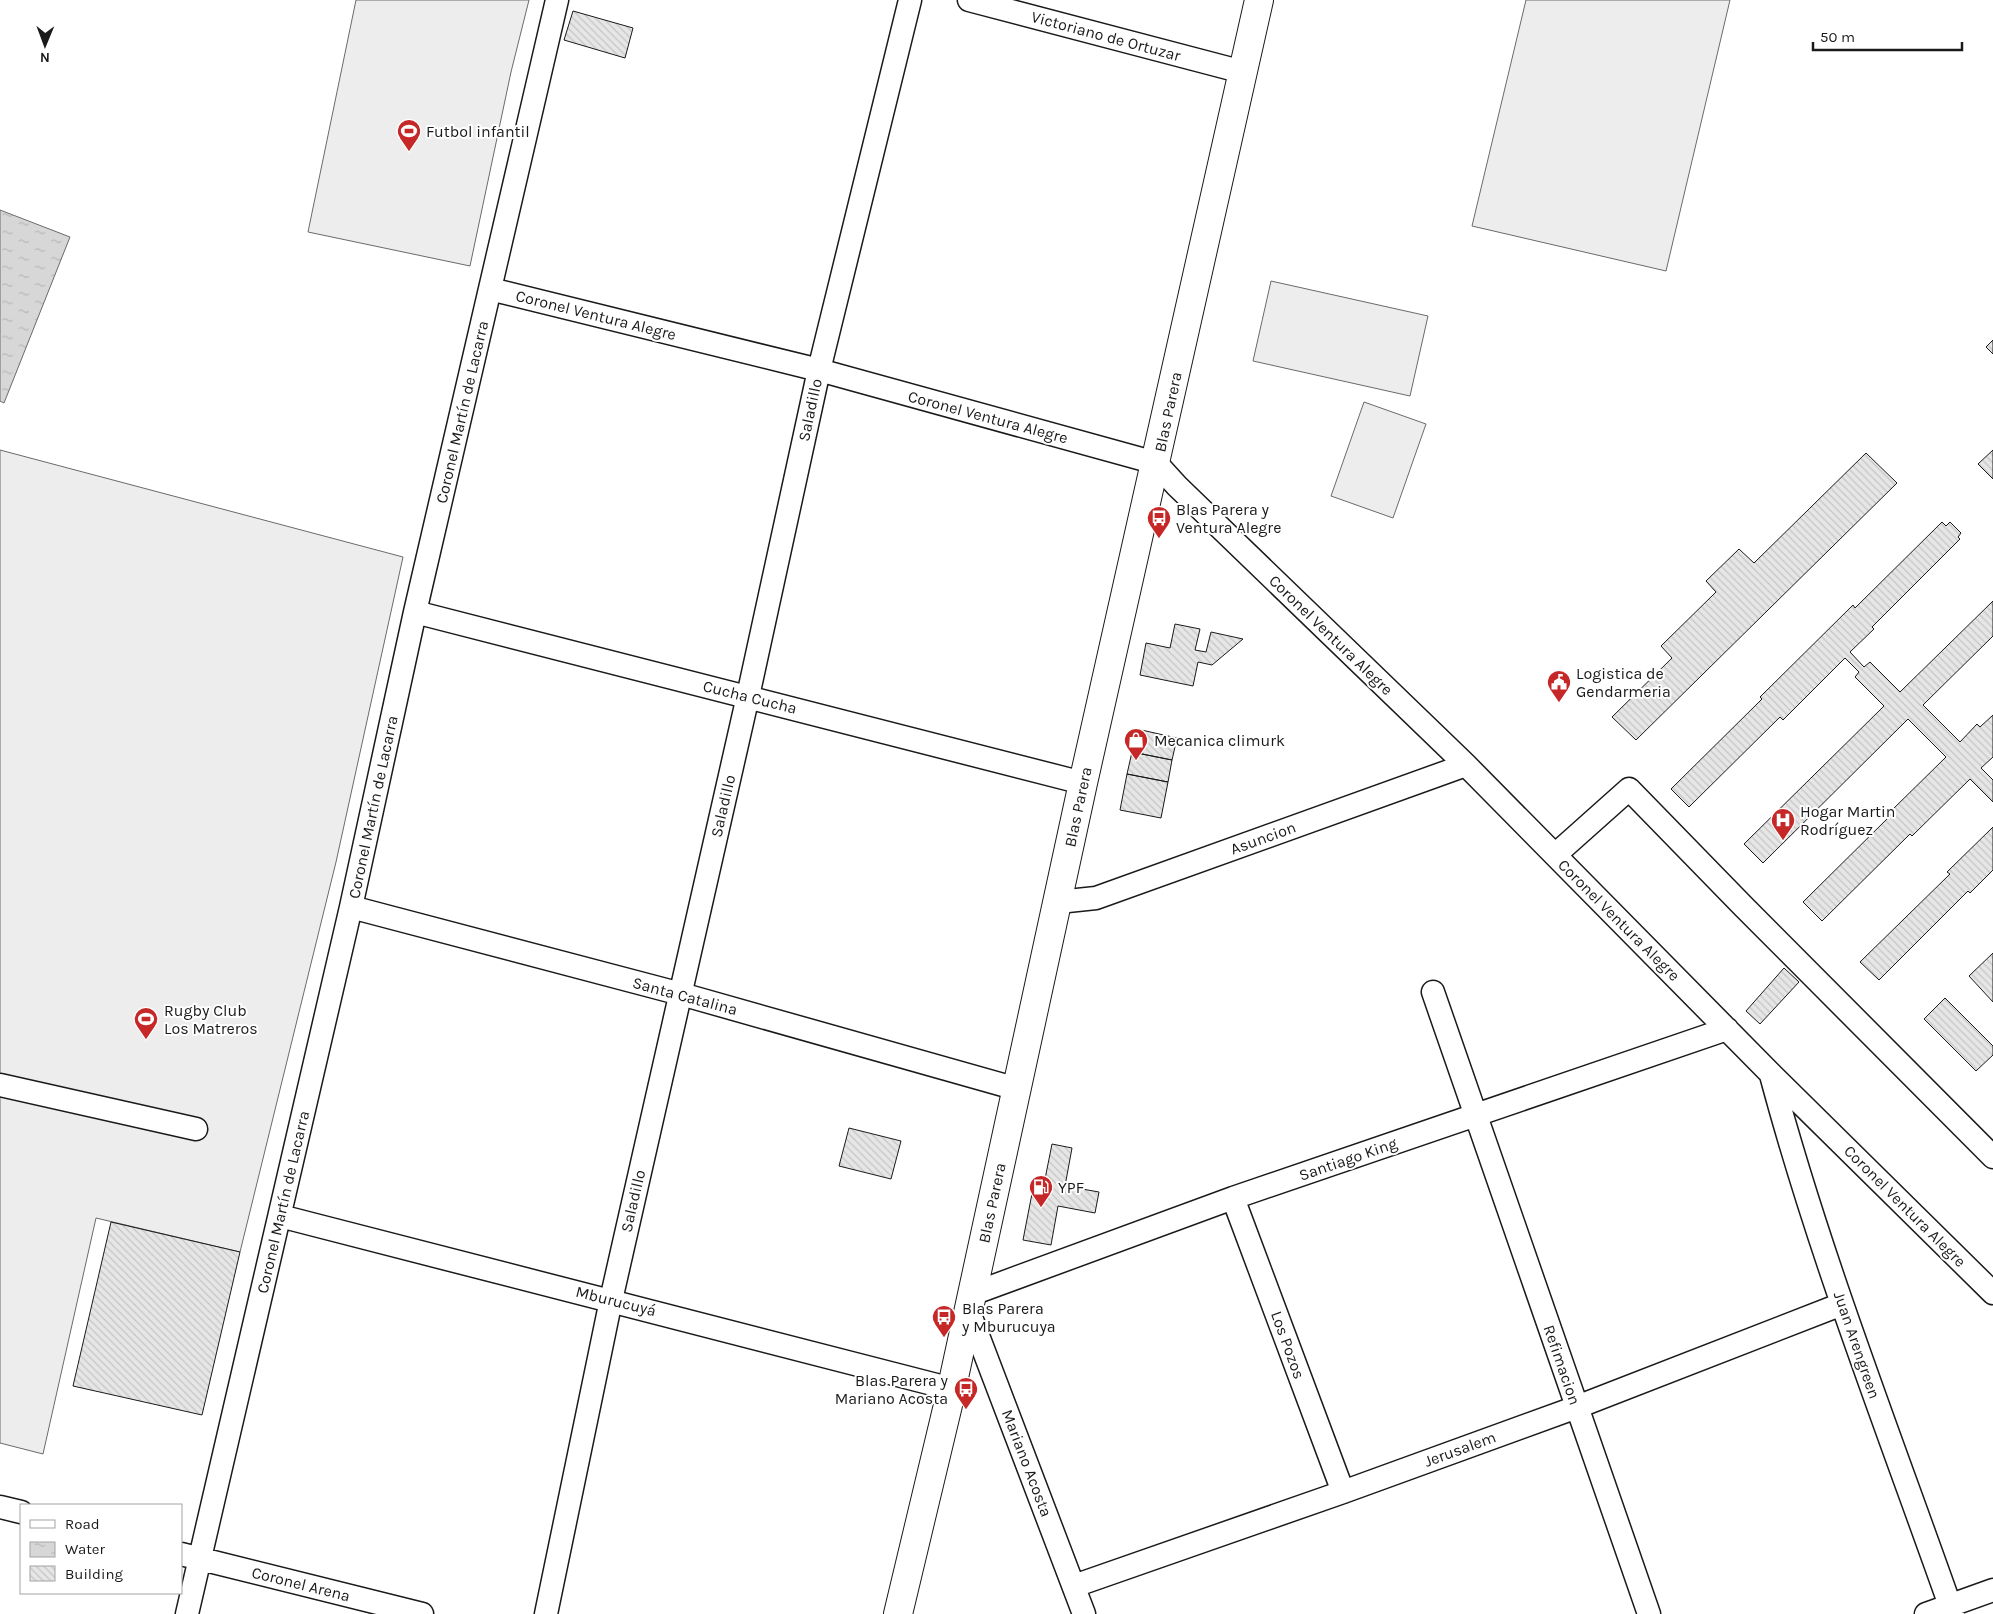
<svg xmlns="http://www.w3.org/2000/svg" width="1993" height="1614" viewBox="0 0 1993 1614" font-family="Karla,sans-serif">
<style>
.built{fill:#ededed;stroke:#6a6a6a}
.water{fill:url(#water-ripples);stroke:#6a6a6a}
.building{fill:url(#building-back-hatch);stroke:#1a1a1a}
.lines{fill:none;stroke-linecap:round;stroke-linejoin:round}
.minor-casing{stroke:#1a1a1a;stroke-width:25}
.major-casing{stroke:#1a1a1a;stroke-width:30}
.minor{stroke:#fff;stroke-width:22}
.major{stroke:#fff;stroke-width:28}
.labels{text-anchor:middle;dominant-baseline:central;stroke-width:4;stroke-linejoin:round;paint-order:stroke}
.street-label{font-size:16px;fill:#1a1a1a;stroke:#fff}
.poi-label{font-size:16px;fill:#1a1a1a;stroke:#fff;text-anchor:start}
</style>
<defs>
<pattern id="water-ripples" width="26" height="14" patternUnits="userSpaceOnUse" patternTransform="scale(1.25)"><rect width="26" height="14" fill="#d7d7d7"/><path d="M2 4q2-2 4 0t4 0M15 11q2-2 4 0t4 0" fill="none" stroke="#b8b8b8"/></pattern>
<pattern id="building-back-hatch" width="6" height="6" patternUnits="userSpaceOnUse" patternTransform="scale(1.25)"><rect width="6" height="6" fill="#e6e6e6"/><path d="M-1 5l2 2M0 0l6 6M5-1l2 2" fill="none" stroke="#c5c5c5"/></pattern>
</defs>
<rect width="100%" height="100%" fill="#fff"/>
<path class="built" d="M356,0h173l-18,72 -41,194 -162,-34z
M1526,0h204l-64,271 -194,-45z
M1271,281l157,35 -18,80 -157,-35z
M1364,402l62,22 -33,94 -62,-22z
M0,450l403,107 -67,305 -96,390 -144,-34 -53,236 -43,-11z"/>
<path class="water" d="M0,210l70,27 -66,166 -4,-2z"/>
<path class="building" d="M573,11l60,17 -8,30 -61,-18z
M1993,340v14l-7,-7z
M1993,450v29l-15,-15z
M1866,453l31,30 -261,257 -24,-23 60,-59 -11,-12 55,-54 -10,-11 33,-32 15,14z
M1942,522l4,4 4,-4 11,11 -3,4 2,2 -88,88 2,2 -24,23 14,15 6,-5 30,30 93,-91v35l-70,69 37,37 17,-18 3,3 13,-12v42l-12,11 12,12v22l-23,-23 -58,57 -2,-2 -88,87 -19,-19 88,-87 -2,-2 57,-56 -38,-38 -145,144 -19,-19 140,-138 -29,-29 4,-5 -14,-14 -62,62 -3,-3 -91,90 -18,-18 91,-90 -2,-2 93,-92 2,3z
M1175,624l25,5 -5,21 11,2 5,-20 32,7 -31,26 -14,-3 -5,24 -53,-11 6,-32 24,5z
M1137,729l40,9 -5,22 -40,-8z
M1132,752l40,8 -4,22 -41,-8z
M1127,774l41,8 -7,36 -41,-8z
M1993,827v43l-23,23 -2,-2 -89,89 -19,-18 90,-88 -3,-2z
M1993,953v49l-24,-26z
M1784,968l15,14 -39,42 -14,-13z
M1945,998l48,48v9l-17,16 -52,-52z
M849,1128l52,13 -10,38 -52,-13z
M1052,1144l20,4 -7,38 34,6 -4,21 -37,-7 -7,39 -28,-5 12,-62 10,1z
M111,1222l129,30 -38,163 -129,-29z"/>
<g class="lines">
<g class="minor-casing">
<path id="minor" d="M969,0l274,72
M490,289l329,81 337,93 21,23 289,279 305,309 222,219
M415,612l668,171
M1555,855l74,-66 114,117 250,251
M1058,902l38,-4 370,-133
M351,907l330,87 336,95
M1433,992l216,622
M1771,1075c49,183 119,360 182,539
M0,1085l196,44
M1233,1198l110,294
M280,1216l672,173
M972,1294l261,-96 494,-169
M969,1312l115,302
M0,1507l21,5
M181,1554l241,60
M1074,1586l269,-94 234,-85 265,-103
M187,1614l164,-707 64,-295 142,-612
M546,1614l65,-314 137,-604 71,-326 91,-370
M1926,1614l67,-24"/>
</g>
<g class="major-casing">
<path id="major" d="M898,1614l50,-209 135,-622 176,-783"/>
</g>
<use href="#minor" class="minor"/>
<use href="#major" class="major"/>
</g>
<defs>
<g id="stadium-pin" transform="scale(1.25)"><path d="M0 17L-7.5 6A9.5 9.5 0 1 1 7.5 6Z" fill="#c62828" stroke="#fff"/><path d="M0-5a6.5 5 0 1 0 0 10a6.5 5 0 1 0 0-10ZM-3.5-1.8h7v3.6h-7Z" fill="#fff"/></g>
<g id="bus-pin" transform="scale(1.25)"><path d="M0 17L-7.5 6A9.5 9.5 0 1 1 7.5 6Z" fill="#c62828" stroke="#fff"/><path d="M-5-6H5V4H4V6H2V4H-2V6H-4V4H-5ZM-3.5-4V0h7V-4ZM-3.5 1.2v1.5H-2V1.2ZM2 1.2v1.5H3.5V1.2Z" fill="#fff"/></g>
<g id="civic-pin" transform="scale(1.25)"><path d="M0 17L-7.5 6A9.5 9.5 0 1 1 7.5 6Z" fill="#c62828" stroke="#fff"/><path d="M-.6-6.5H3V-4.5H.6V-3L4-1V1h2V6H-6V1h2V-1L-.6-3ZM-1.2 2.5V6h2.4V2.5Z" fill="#fff"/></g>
<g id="shop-pin" transform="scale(1.25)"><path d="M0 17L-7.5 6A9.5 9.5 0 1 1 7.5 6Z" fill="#c62828" stroke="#fff"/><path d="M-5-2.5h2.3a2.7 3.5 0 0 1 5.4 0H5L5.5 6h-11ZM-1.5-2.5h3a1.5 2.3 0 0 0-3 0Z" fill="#fff"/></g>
<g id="hospital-pin" transform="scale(1.25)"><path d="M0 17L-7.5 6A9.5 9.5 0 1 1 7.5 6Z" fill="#c62828" stroke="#fff"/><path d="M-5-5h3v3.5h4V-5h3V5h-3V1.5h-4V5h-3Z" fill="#fff"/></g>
<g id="fuel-pin" transform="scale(1.25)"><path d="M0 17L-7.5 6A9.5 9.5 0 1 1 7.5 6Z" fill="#c62828" stroke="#fff"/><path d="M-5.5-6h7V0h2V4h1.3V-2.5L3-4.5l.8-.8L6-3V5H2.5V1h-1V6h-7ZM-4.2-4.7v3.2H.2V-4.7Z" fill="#fff"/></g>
</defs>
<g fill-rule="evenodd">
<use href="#stadium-pin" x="409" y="131"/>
<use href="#bus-pin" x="1159" y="518"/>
<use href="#civic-pin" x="1559" y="682"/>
<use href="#shop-pin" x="1136" y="740"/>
<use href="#hospital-pin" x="1783" y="820"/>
<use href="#stadium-pin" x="146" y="1019"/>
<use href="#fuel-pin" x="1041" y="1187"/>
<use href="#bus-pin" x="944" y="1317"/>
<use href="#bus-pin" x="966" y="1389"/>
</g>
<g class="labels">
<g class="street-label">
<text transform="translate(1106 36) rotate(15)">Victoriano de Ortuzar</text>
<text transform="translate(596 315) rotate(14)">Coronel Ventura Alegre</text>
<text transform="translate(810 410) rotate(-78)">Saladillo</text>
<text transform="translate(462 412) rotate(-77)">Coronel Martín de Lacarra</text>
<text transform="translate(1168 412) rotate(-78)">Blas Parera</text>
<text transform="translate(988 417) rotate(15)">Coronel Ventura Alegre</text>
<text transform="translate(1331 635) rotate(44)">Coronel Ventura Alegre</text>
<text transform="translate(750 697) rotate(14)">Cucha Cucha</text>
<text transform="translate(723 806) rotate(-77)">Saladillo</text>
<text transform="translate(373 807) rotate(-78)">Coronel Martín de Lacarra</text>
<text transform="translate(1078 807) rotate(-78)">Blas Parera</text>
<text transform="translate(1263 838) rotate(-20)">Asuncion</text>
<text transform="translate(1619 920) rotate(45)">Coronel Ventura Alegre</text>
<text transform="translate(685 996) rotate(15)">Santa Catalina</text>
<text transform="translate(1348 1159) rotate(-19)">Santiago King</text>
<text transform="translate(633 1201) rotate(-77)">Saladillo</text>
<text transform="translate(283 1202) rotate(-77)">Coronel Martín de Lacarra</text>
<text transform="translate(992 1203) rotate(-78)">Blas Parera</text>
<text transform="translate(1905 1206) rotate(45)">Coronel Ventura Alegre</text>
<text transform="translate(616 1301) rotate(14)">Mburucuyá</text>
<text transform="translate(1288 1345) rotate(70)">Los Pozos</text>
<text transform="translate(1857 1345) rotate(71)">Juan Arengreen</text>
<text transform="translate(1562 1365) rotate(71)">Refimacion</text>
<text transform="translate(1460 1449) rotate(-20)">Jerusalem</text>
<text transform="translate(1027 1463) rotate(69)">Mariano Acosta</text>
<text transform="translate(301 1584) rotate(14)">Coronel Arena</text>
</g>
<g class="poi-label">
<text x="426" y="131">Futbol infantil</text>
<text x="1176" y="509">Blas Parera y<tspan x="1176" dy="18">Ventura Alegre</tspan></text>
<text x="1576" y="673">Logistica de<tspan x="1576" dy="18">Gendarmeria</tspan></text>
<text x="1154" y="740">Mecanica climurk</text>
<text x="1800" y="811">Hogar Martin<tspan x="1800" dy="18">Rodríguez</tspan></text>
<text x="164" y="1010">Rugby Club<tspan x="164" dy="18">Los Matreros</tspan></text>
<text x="1058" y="1187">YPF</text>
<text x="962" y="1308">Blas Parera<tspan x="962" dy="18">y Mburucuya</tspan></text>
<text x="948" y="1380" text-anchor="end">Blas Parera y<tspan x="948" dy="18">Mariano Acosta</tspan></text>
</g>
</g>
<rect x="20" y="1504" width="162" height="90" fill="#ffffff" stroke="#a3a3a3"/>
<rect x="30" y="1520" width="25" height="8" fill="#ffffff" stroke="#a3a3a3"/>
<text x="65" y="1529" font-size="15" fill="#1a1a1a">Road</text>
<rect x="30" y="1542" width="25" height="15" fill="url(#water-ripples)" stroke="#a3a3a3"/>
<text x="65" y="1554" font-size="15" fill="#1a1a1a">Water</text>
<rect x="30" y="1566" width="25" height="15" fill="url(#building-back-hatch)" stroke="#a3a3a3"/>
<text x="65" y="1579" font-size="15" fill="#1a1a1a">Building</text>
<g transform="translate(45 45) rotate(181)" stroke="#ffffff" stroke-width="4" paint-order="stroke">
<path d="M0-4L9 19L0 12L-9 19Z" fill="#1a1a1a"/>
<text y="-8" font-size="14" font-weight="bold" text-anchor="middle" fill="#1a1a1a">N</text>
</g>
<path d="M1813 42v8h149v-8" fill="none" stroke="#1a1a1a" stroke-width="2.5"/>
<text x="1820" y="42" font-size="15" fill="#1a1a1a" stroke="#ffffff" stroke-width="4" paint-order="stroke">50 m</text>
</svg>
